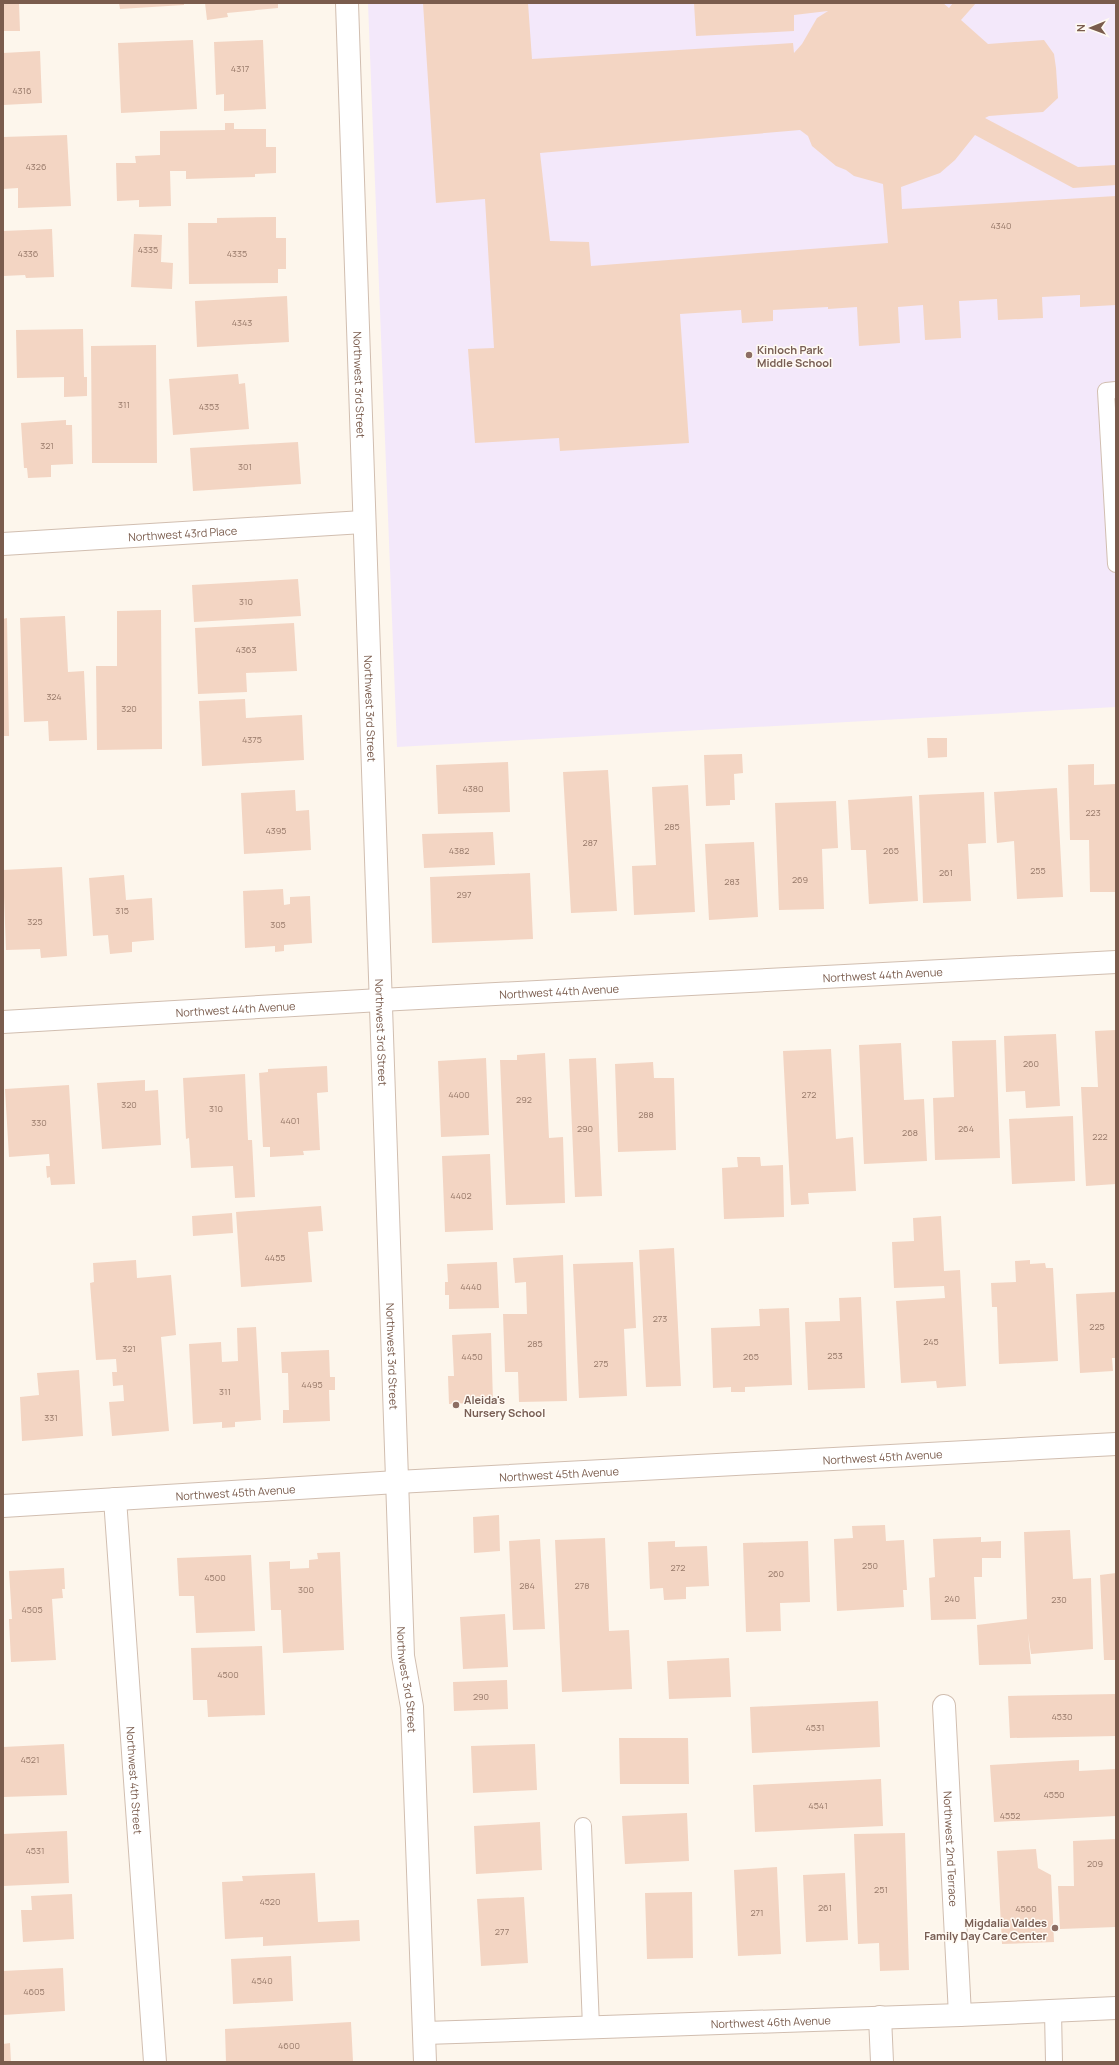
<svg xmlns="http://www.w3.org/2000/svg" width="1119" height="2065" viewBox="0 0 1119 2065" font-family="Manrope,sans-serif">
<style>
.education{fill:#f3e8fa}
.building{fill:#f3d5c3;fill-rule:evenodd}
.lines{fill:none;stroke-linecap:round;stroke-linejoin:round}
.service-casing{stroke:#d1beb0;stroke-width:18}
.minor-casing{stroke:#d1beb0;stroke-width:24}
.service{stroke:#fff;stroke-width:16}
.minor{stroke:#fff;stroke-width:22}
.education-dot{fill:#8d6e63;stroke:#fffaf3;stroke-width:1.5}
.labels{text-anchor:middle;dominant-baseline:central;stroke-width:3;stroke-linejoin:round;paint-order:stroke}
.number-label{font-size:9px;fill:#987a6a}
.education-label{font-size:11px;font-weight:bold;fill:#785e54;stroke:#fffaf3;text-anchor:start}
.street-label{font-size:11px;fill:#7a5c4d;stroke:#fffaf3}
</style>
<rect width="100%" height="100%" fill="#fdf6ec"/>
<path class="education" d="M368,3h748v704l-719,40z"/>
<path class="building" d="M3,3h16l1,28h-17z
M119,3h65v2l-64,4z
M205,3h73v5l-51,5 1,4 -21,3z
M423,3h105l4,56 261,-16 1,10 8,-9 15,-26 11,-7 -34,4v16l-98,5 -2,-33h249l6,5 4,-5h23l-15,17 27,24 56,-4 10,14 2,14 2,30 -15,14 -54,4 -4,2 93,49 38,-2v20l-43,3 -98,-53 -20,25 -15,13 -39,14 1,22 214,-13v109l-36,2v-12l-38,2 1,21 -45,2 -1,-21 -38,2 2,37 -36,2 -2,-35 -25,2 2,36 -41,3 -2,-39 -29,2v-2l-55,3v11l-31,2 -1,-13 -61,4 9,129 -129,8 -1,-13 -84,5 -7,-94 26,-1 -9,-149 -49,4zM800,130l8,6 4,10 24,20 10,4 8,6 29,8 5,59 -297,23 -2,-24 -39,-1 -10,-88z
M193,40l4,69 -76,4 -3,-70z
M263,40l3,69 -42,2v-17l-8,1 -2,-53z
M40,51l2,52 -39,2v-52z
M225,123h9v6h32v18h10v26l-21,1v3l-69,2v-8h-16l1,35 -32,1v-7l-22,1 -1,-38h20l-1,-7 25,-1v-24l65,-1z
M67,135l4,71 -53,2v-20l-15,1v-52z
M276,217v21h10v31h-8v14l-89,1 -1,-61h29v-5z
M52,229l2,48 -28,1 -1,-3 -22,1v-45z
M134,234l28,1 -1,27 12,1 -1,26 -41,-2z
M287,296l2,46 -92,5 -2,-46z
M83,329l1,48h3v19l-23,1v-20l-47,1 -1,-48z
M156,345l1,118h-65l-1,-117z
M238,374l1,10 6,-1 4,46 -76,6 -4,-56z
M66,420v5h6l1,39 -22,1v12l-23,1 -1,-10h-3l-3,-45z
M298,442l3,42 -108,7 -3,-43z
M298,579l3,37 -107,6 -2,-37z
M161,610l1,139 -65,1 -1,-84h21v-55z
M65,616l3,56 16,-1 3,69 -38,1 -1,-20 -24,1 -4,-104z
M7,618l2,118h-6v-117z
M294,623l3,48 -51,2 1,19 -49,2 -3,-66z
M245,699l1,19 56,-3 2,45 -102,6 -3,-65z
M927,738h20v19l-19,1z
M742,754l1,19 -9,1 1,26h-5v5l-24,1 -2,-51z
M508,762l2,50 -72,2 -2,-49z
M1094,764v21l22,-1v108h-26l-1,-52h-19l-2,-75z
M608,770l9,141 -46,2 -8,-141z
M688,785l7,127 -61,3 -2,-49 24,-1 -4,-78z
M1057,788l6,109 -46,2 -3,-58 -17,2 -3,-51z
M295,790l1,21 13,-1 2,40 -67,4 -3,-61z
M984,792l2,51 -18,1 3,57 -48,2 -4,-108z
M912,796l6,105 -49,3 -3,-54h-15l-3,-50z
M836,801l2,47 -16,1 2,60 -45,1 -4,-107z
M493,832l2,33 -71,3 -2,-34z
M754,842l4,75 -49,3 -4,-76z
M62,867l5,89 -26,2 -1,-9 -34,1 -3,-80z
M530,873l3,66 -101,4 -2,-66z
M124,875l2,25 26,-2 2,42 -22,2v10l-22,2 -2,-19 -15,1 -4,-58z
M283,889l1,16 6,-1v-7l20,-1 2,47 -28,2v6l-9,1v-6l-30,2 -2,-57z
M1116,1030v154l-30,2 -5,-99h17l-3,-56z
M1056,1034l4,72 -34,2 -1,-17 -19,1 -2,-56z
M996,1040l4,118 -65,2 -2,-62 21,-1 -2,-56z
M901,1043l3,57 20,-1 3,62 -63,3 -5,-119z
M831,1049l5,90 17,-2 3,54 -48,2 1,11 -18,1 -8,-154z
M545,1053l4,85 14,-1 2,66 -59,2 -6,-145h17v-5z
M486,1058l3,77 -48,2 -3,-76z
M596,1058l6,138 -27,1 -6,-138z
M653,1062l1,16h20l2,72 -58,2 -3,-88z
M327,1066l1,26 -11,1 3,57 -17,1 1,4 -34,2v-10h-7l-4,-74 9,-1v-3z
M245,1074l3,66h4l3,57 -20,1 -2,-32 -42,2 -2,-30 -3,1 -3,-61z
M145,1080v11l13,-1 3,55 -59,4 -5,-66z
M69,1085l6,99 -24,1 -1,-8 -3,1 -1,-12h4l-1,-12 -40,3 -4,-68z
M1073,1116l2,65 -63,3 -3,-65z
M490,1154l3,76 -48,2 -3,-76z
M737,1157h23l1,9 22,-1 1,52 -60,2 -2,-51 16,-1z
M321,1206l2,25 -15,1 4,50 -71,5 -5,-75z
M232,1213l1,20 -40,3 -1,-20z
M941,1216l3,55 16,-1 6,116 -29,2 -1,-7 -35,2 -5,-82 49,-3 -1,-12 -50,2 -2,-46 22,-1 -1,-23z
M674,1248l7,138 -35,1 -7,-137z
M563,1255l4,146 -48,1 -1,-30h-13l-2,-58h24l-1,-32 -11,1 -2,-25z
M136,1260l1,18 34,-3 5,60 -15,2 8,94 -57,5 -3,-34 15,-1 -1,-16 -10,1 -1,-14h5l-1,-13 -20,1 -6,-77 4,-1 -1,-19z
M1030,1260v4l15,-1 1,5h7l5,93 -59,3 -2,-57h-5l-1,-24 25,-1 -1,-21z
M497,1262l2,46 -50,1v-14h-4v-13h3l-1,-18z
M633,1262l3,66 -12,1 3,67 -48,2 -6,-134z
M1116,1292v66h-4l1,13 -33,2 -4,-79z
M861,1297l4,91 -57,2 -3,-68 35,-1 -1,-23z
M789,1308l3,77 -47,2v5h-14v-5l-18,1 -2,-60 49,-2 -1,-17z
M256,1327l5,93 -26,2v5l-13,1v-6l-29,2 -4,-80 32,-2 1,20 16,-1 -1,-33z
M491,1333l2,69 -44,2 -1,-28h6l-2,-41z
M329,1350l1,27h5v13h-6l1,31 -47,2v-13h6l-1,-37h-6l-1,-21z
M79,1370l4,66 -61,5 -2,-44 19,-2 -2,-22z
M499,1515l1,36 -26,2 -1,-36z
M885,1525l1,16 18,-1 3,50h-4l1,17 -67,4 -3,-72 19,-1 -1,-12z
M1070,1530l3,49 18,-1 2,71 -62,5 -3,-21 3,31 -52,1 -2,-40 50,-6 -3,-87z
M981,1537v5l20,-1v17h-19v19h-8l2,42 -45,1 -2,-42 6,-1 -2,-38z
M605,1538l4,93 20,-1 3,59 -70,3 -7,-152z
M540,1539l5,90 -32,1 -4,-89z
M675,1541v6l32,-1 2,40 -23,1v12l-22,1 -1,-12 -13,1 -2,-47z
M808,1541l2,61 -30,1 1,28 -35,1 -3,-89z
M340,1552l4,98 -61,3 -2,-43h-10l-2,-48 21,-1v8l19,-1v-8l9,-1 -1,-6z
M251,1555l4,76 -59,2 -2,-37h-15l-2,-38z
M64,1568l1,21h-3l1,9 -11,1 4,61 -45,2 -2,-43h3l-3,-48z
M1116,1573v87h-12l-4,-85z
M505,1614l3,53 -45,2 -3,-52z
M262,1646l3,69 -57,2 -1,-17h-14l-2,-52z
M729,1658l2,39 -62,2 -2,-38z
M507,1680l1,29 -54,2 -1,-29z
M1116,1694v42l-106,2 -2,-42z
M878,1701l2,46 -128,6 -2,-46z
M619,1738h69l1,46h-69z
M64,1744l3,51 -64,2v-50z
M535,1744l2,46 -64,3 -2,-47z
M1079,1760v11l37,-2v47l-122,6 -4,-57z
M881,1779l2,47 -128,6 -2,-47z
M687,1813l2,48 -64,3 -3,-48z
M540,1822l2,48 -66,4 -2,-48z
M67,1831l2,52 -66,3v-52z
M905,1833l4,137 -29,1 -1,-28 -21,1 -4,-110z
M1116,1839v88l-56,2 -2,-43h16l-1,-45z
M1036,1849l2,19 13,7 3,67 -52,2 -5,-93z
M777,1867l4,87 -43,2 -4,-86z
M315,1873l3,49 41,-2 1,21 -97,5v-9l-38,2 -3,-57 21,-1 -1,-5z
M845,1873l3,67 -42,2 -3,-67z
M692,1892l1,66 -46,1 -2,-66z
M72,1894l2,45 -51,3 -2,-32h11l-1,-14z
M524,1897l4,66 -47,3 -4,-67z
M291,1956l2,45 -60,3 -2,-45z
M63,1968l2,43 -62,4v-44z
M351,2022l2,39 -127,1 -1,-33z
M10,2043l1,19h-8v-18z"/>
<g class="lines">
<g class="service-casing">
<path id="service" d="M1116,390l-10,1 10,173
M583,1826l8,201
M1053,2011l1,51"/>
</g>
<g class="minor-casing">
<g id="minor">
<path id="s1" d="M347,3l56,1653 9,51 13,355"/>
<path id="s2" d="M3,544l360,-22"/>
<path id="s3" d="M3,1022l377,-22 736,-38"/>
<path id="s4" d="M115,1499l40,563"/>
<path id="s5" d="M3,1506l394,-24 719,-38"/>
<path id="s6" d="M944,1706l16,309"/>
<path d="M880,2017l2,45"/>
<path id="s7" d="M425,2033l535,-18 156,-7"/>
</g>
</g>
<use href="#service" class="service"/>
<use href="#minor" class="minor"/>
</g>
<g class="education-dot">
<circle cx="749" cy="355" r="4"/>
<circle cx="456" cy="1405" r="4"/>
<circle cx="1055" cy="1928" r="4"/>
</g>
<g class="labels">
<g class="number-label">
<text x="240" y="68">4317</text>
<text x="22" y="90">4316</text>
<text x="36" y="166">4326</text>
<text x="1001" y="225">4340</text>
<text x="148" y="249">4335</text>
<text x="28" y="253">4336</text>
<text x="237" y="253">4335</text>
<text x="242" y="322">4343</text>
<text x="124" y="404">311</text>
<text x="209" y="406">4353</text>
<text x="47" y="445">321</text>
<text x="245" y="466">301</text>
<text x="246" y="601">310</text>
<text x="246" y="649">4363</text>
<text x="54" y="696">324</text>
<text x="129" y="708">320</text>
<text x="252" y="739">4375</text>
<text x="473" y="788">4380</text>
<text x="1093" y="812">223</text>
<text x="672" y="826">285</text>
<text x="276" y="830">4395</text>
<text x="590" y="842">287</text>
<text x="459" y="850">4382</text>
<text x="891" y="850">265</text>
<text x="1038" y="870">255</text>
<text x="946" y="872">261</text>
<text x="800" y="879">269</text>
<text x="732" y="881">283</text>
<text x="464" y="894">297</text>
<text x="122" y="910">315</text>
<text x="35" y="921">325</text>
<text x="278" y="924">305</text>
<text x="1031" y="1063">260</text>
<text x="459" y="1094">4400</text>
<text x="809" y="1094">272</text>
<text x="524" y="1099">292</text>
<text x="129" y="1104">320</text>
<text x="216" y="1108">310</text>
<text x="646" y="1114">288</text>
<text x="290" y="1120">4401</text>
<text x="39" y="1122">330</text>
<text x="585" y="1128">290</text>
<text x="966" y="1128">264</text>
<text x="910" y="1132">268</text>
<text x="1100" y="1136">222</text>
<text x="461" y="1195">4402</text>
<text x="275" y="1257">4455</text>
<text x="471" y="1286">4440</text>
<text x="660" y="1318">273</text>
<text x="1097" y="1326">225</text>
<text x="931" y="1341">245</text>
<text x="535" y="1343">285</text>
<text x="129" y="1348">321</text>
<text x="835" y="1355">253</text>
<text x="472" y="1356">4450</text>
<text x="751" y="1356">265</text>
<text x="601" y="1363">275</text>
<text x="312" y="1384">4495</text>
<text x="225" y="1391">311</text>
<text x="51" y="1417">331</text>
<text x="870" y="1565">250</text>
<text x="678" y="1567">272</text>
<text x="776" y="1573">260</text>
<text x="215" y="1577">4500</text>
<text x="527" y="1585">284</text>
<text x="582" y="1585">278</text>
<text x="306" y="1589">300</text>
<text x="952" y="1598">240</text>
<text x="1059" y="1599">230</text>
<text x="32" y="1609">4505</text>
<text x="228" y="1674">4500</text>
<text x="481" y="1696">290</text>
<text x="1062" y="1716">4530</text>
<text x="815" y="1727">4531</text>
<text x="30" y="1759">4521</text>
<text x="1054" y="1794">4550</text>
<text x="818" y="1805">4541</text>
<text x="1010" y="1815">4552</text>
<text x="35" y="1850">4531</text>
<text x="1095" y="1863">209</text>
<text x="881" y="1889">251</text>
<text x="270" y="1901">4520</text>
<text x="825" y="1907">261</text>
<text x="1026" y="1908">4560</text>
<text x="757" y="1912">271</text>
<text x="502" y="1931">277</text>
<text x="262" y="1980">4540</text>
<text x="34" y="1991">4605</text>
<text x="289" y="2045">4600</text>
</g>
<g class="education-label">
<text x="757" y="349">Kinloch Park<tspan x="757" dy="13">Middle School</tspan></text>
<text x="464" y="1399">Aleida's<tspan x="464" dy="13">Nursery School</tspan></text>
<text x="1047" y="1922" text-anchor="end">Migdalia Valdes<tspan x="1047" dy="13">Family Day Care Center</tspan></text>
</g>
<g class="street-label">
<text stroke="none"><textPath href="#s1" startOffset="382">Northwest 3rd Street</textPath></text>
<text stroke="none"><textPath href="#s2" startOffset="180">Northwest 43rd Place</textPath></text>
<text stroke="none"><textPath href="#s1" startOffset="706">Northwest 3rd Street</textPath></text>
<text stroke="none"><textPath href="#s3" startOffset="881">Northwest 44th Avenue</textPath></text>
<text stroke="none"><textPath href="#s3" startOffset="557">Northwest 44th Avenue</textPath></text>
<text stroke="none"><textPath href="#s3" startOffset="233">Northwest 44th Avenue</textPath></text>
<text stroke="none"><textPath href="#s1" startOffset="1030">Northwest 3rd Street</textPath></text>
<text stroke="none"><textPath href="#s1" startOffset="1354">Northwest 3rd Street</textPath></text>
<text stroke="none"><textPath href="#s5" startOffset="881">Northwest 45th Avenue</textPath></text>
<text stroke="none"><textPath href="#s5" startOffset="557">Northwest 45th Avenue</textPath></text>
<text stroke="none"><textPath href="#s5" startOffset="233">Northwest 45th Avenue</textPath></text>
<text stroke="none"><textPath href="#s1" startOffset="1678">Northwest 3rd Street</textPath></text>
<text stroke="none"><textPath href="#s4" startOffset="282">Northwest 4th Street</textPath></text>
<text stroke="none"><textPath href="#s6" startOffset="143">Northwest 2nd Terrace</textPath></text>
<text stroke="none"><textPath href="#s7" startOffset="346">Northwest 46th Avenue</textPath></text>
</g>
</g>
<rect width="1119" height="2065" fill="none" stroke="#7a5c4d" stroke-width="8"/>
<g transform="translate(1091 28) rotate(269)" stroke="#fffaf3" stroke-width="3" paint-order="stroke">
<path d="M0-3L7 15L0 10L-7 15Z" fill="#7a5c4d"/>
<text y="-6" font-size="11" font-weight="bold" text-anchor="middle" fill="#7a5c4d">N</text>
</g>
</svg>
